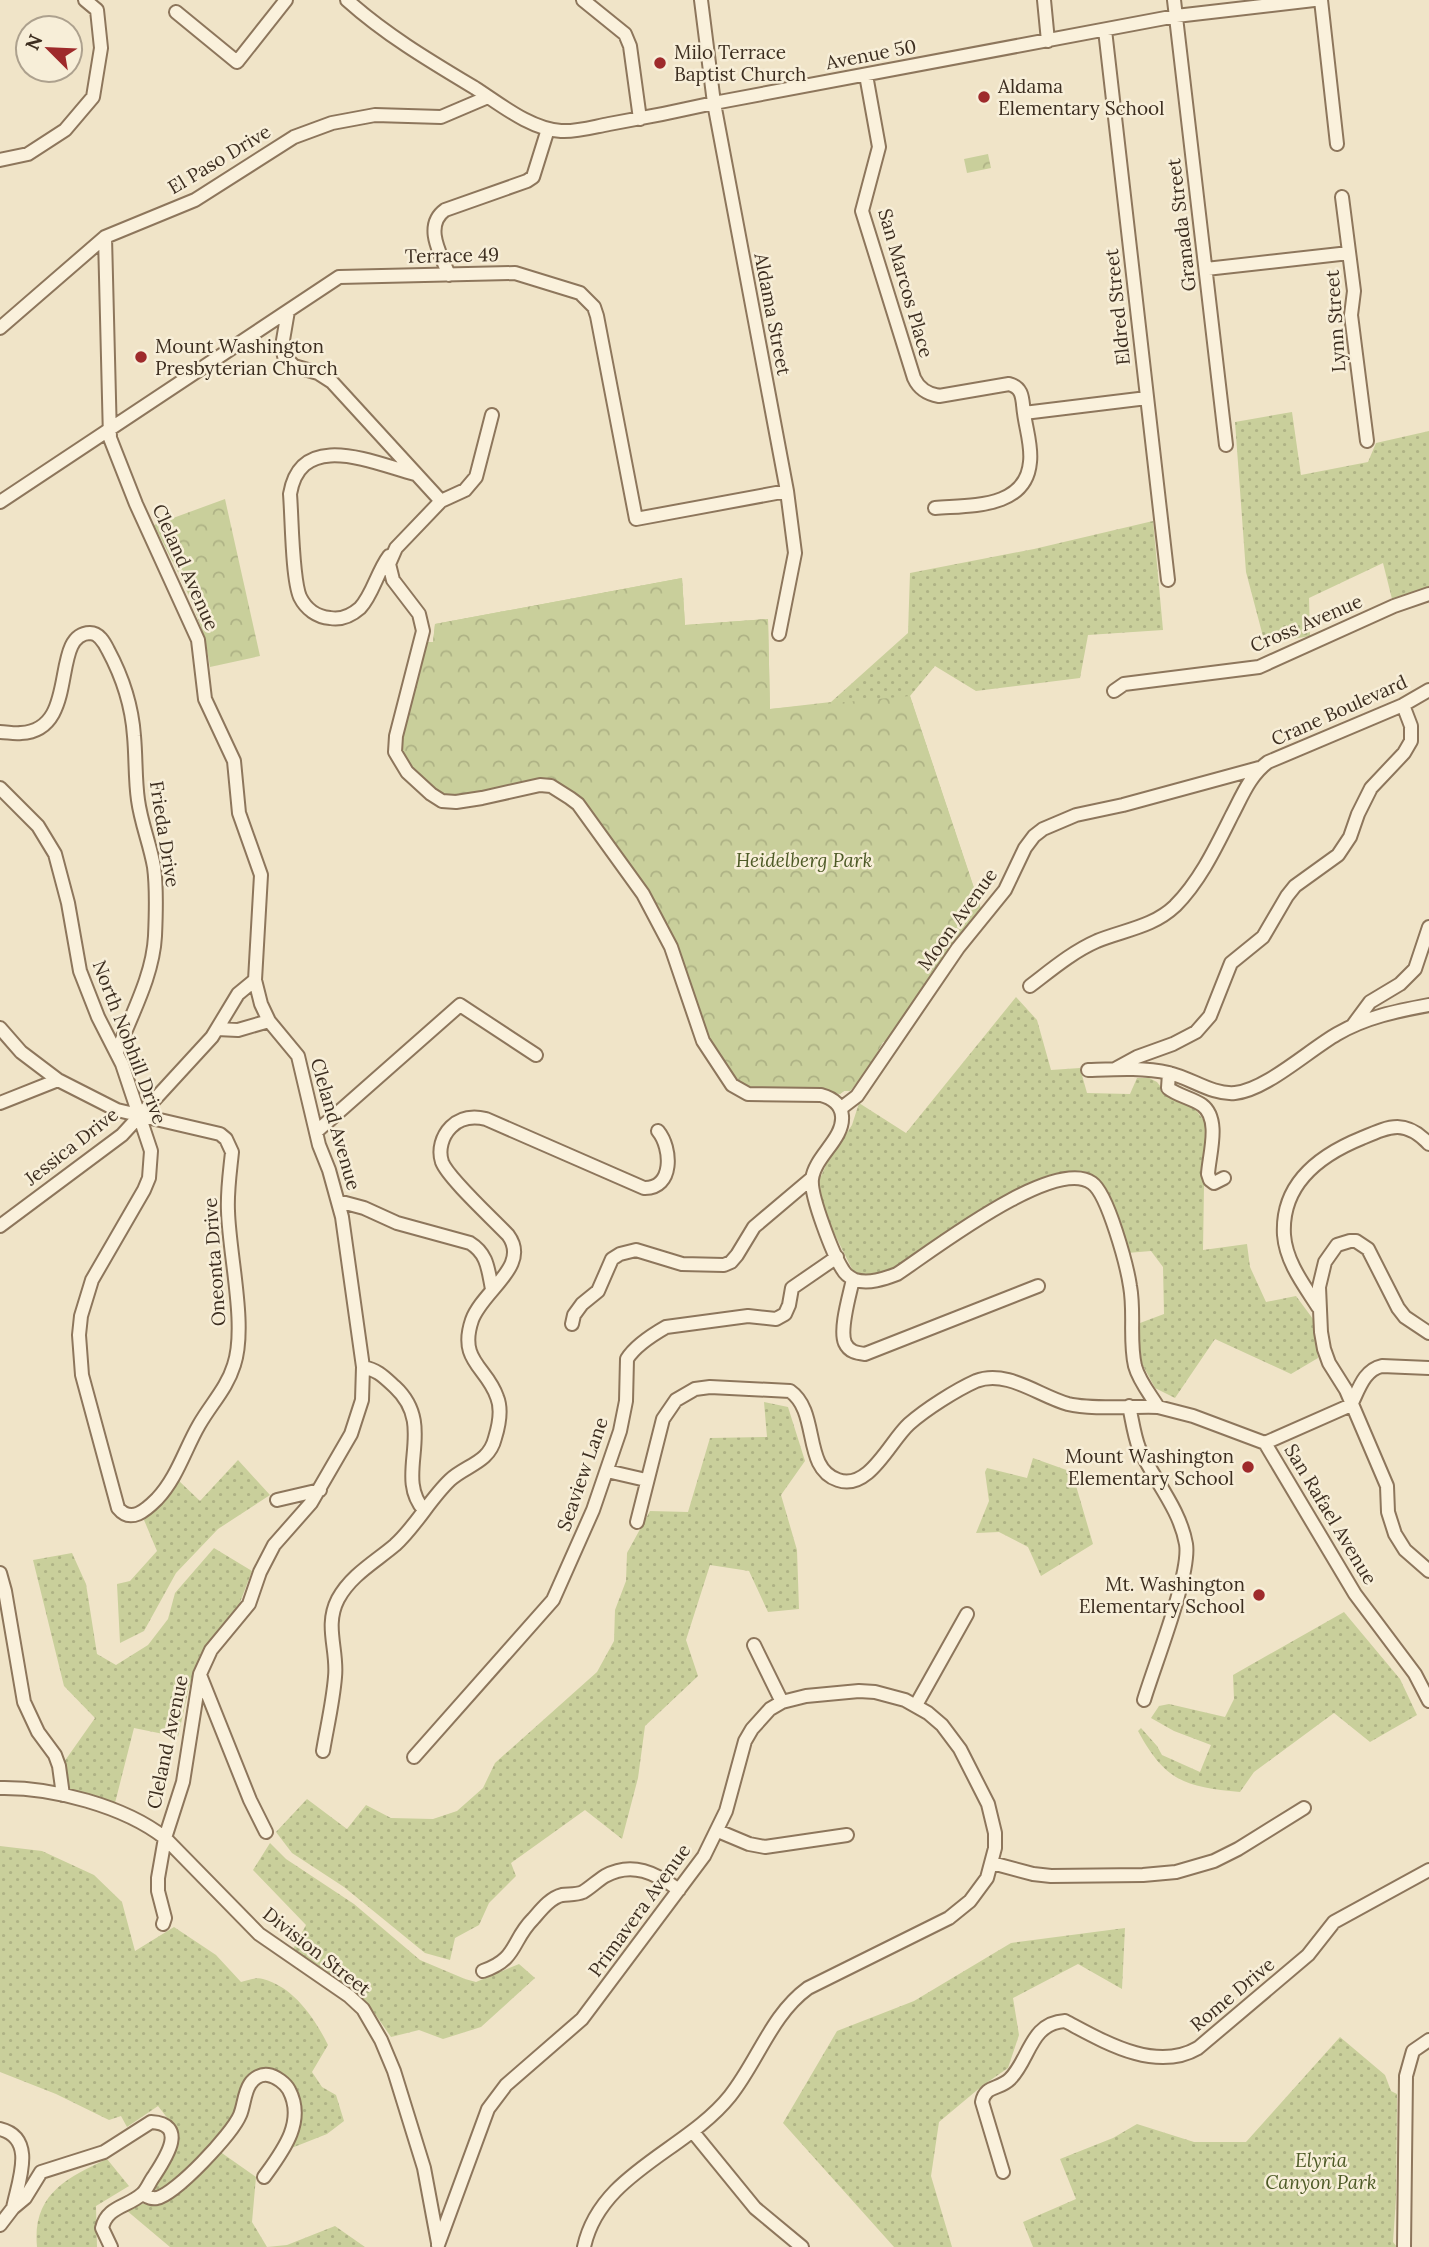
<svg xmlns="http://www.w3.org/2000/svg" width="1429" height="2247" viewBox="0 0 1429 2247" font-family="Lora,serif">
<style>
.grass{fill:url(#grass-dots)}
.park{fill:url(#park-crowns)}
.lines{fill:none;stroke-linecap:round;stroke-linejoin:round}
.minor-casing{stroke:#8d765c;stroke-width:16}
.minor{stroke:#faf1dc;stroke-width:12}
.poi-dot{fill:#9e2a2b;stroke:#f7eed8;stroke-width:2.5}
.labels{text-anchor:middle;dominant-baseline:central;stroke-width:5;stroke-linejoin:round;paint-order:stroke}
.poi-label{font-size:19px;fill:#3d2e20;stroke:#f7eed8;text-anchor:start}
.street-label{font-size:19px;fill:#3d2e20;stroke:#f7eed8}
.park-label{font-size:19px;font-style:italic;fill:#4d5a26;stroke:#f7eed8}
</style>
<defs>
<pattern id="grass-dots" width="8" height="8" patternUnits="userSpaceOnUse" patternTransform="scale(1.75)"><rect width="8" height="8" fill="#c9cf9b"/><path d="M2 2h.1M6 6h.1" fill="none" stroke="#aeb285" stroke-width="1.8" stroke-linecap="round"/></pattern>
<pattern id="park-crowns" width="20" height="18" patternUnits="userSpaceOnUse" patternTransform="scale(1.75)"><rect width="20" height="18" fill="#c9cf9b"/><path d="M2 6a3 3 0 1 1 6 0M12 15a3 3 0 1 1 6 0" fill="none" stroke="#aeb285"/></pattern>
</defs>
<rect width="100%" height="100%" fill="#f0e4c8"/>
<path class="grass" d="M1292,412l9,63 67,-13 8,-19 53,-12v159l-37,9 -9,-36 -74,35 1,38 -45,8 -19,-72 -11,-150z
M1153,521l10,109 -75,5 -8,43 -104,13 -41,-25 -25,30 72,216 -93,128 -6,2 -15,26 -18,23h-6l-4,3 -21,-5 -68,-1 -43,-51 -30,-91 -31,-57 -63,-88 -14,-12 -13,-6 -28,-2 -64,14 -65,-61 27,-92h6l2,-18 247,-46 3,47 83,-6 2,90 61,-7 77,-69 2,-60 124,-24z
M1016,997l21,23 14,50 29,-2 7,25 43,1 7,-16h12l8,4 10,13 25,10 13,17 -2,128 44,-6 3,23 16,35 30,-6 17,23 5,39 -27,16 -76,-35 -40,59 -20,-10 -15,-28v-37l24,-9 -1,-47 -12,-16 -24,2 -38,-77 -13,-4 -22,3 -65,32 -106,69 -29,-3 -29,-58 -7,-32 9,-20 25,-38 7,-22 47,30z
M764,1402l24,5 17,54 -24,34 16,55 2,59 -31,3 -19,-41 -39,-6 -24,75 12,36 -53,50 -7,52 -16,61 -37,-29 -74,53 5,13 -27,27 -10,22 -24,13 -5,22 -25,-7 -81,-66 -52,-34 -16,-21 31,-33 40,30 19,-24 25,13 42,1 24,-8 26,-23 12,-25 102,-91 17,-31 1,-31 11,-29 1,-28 23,-42 38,1 22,-74 57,-1z
M1033,1458l39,14 21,72 -52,32 -13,-29 -29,-15 -23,1 13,-32 -4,-29 2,-4 40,10z
M238,1460l32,35 -52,34 -42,44 -32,58 -24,12 -3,-59 13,-3 27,-30 -13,-31 34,-40 22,21z
M214,1548l38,23 -13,34 -39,50 -11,32 -11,50 -44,-9 -19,75 -47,-15 -4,-26 31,-44 -31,-32 -31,-126 39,-7 14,31 11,70 19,11 32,-20 20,-26 7,-26z
M1344,1612l56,67 17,36 -47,27 -36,-29 -80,59 -14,20c-55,-5 -75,-11 -102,-61l3,-3 16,18 5,9 38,17 11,-27 -37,-14 -23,-13 8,-12 10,-2 56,13 9,-18 -1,-24z
M270,1843l16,16 68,45 66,56 45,19 11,3 43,-18 16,14 -54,49 -38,12 -24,-9 -28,7 -20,-29 -25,-24 -53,-35 13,-24 -53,-55z
M0,1846l42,5 52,24 28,27 13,49 39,-24 42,28 25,27c7,-2 16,-5 22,-3 31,8 52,40 65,66l-16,27 10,15 14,8 8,26 -17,13 -38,15 13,-37 -13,-32 -18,-9 -25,8c-2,5 -5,10 -7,15 -2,7 -2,15 -6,22 -15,25 -54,69 -82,78l-1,-4 27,-54 -5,-12 -14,-18 -31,21 -6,-11 -12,4 -53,-26 -56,-22z
M1125,1928l-3,61 -44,-25 -65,34 6,37 -11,33 -26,18 -43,36 -8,54 21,71h-58l-111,-124 54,-92 77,-30 97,-58z
M1340,2037l45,38 6,16 6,3 -1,104 -3,44 4,5h-364l-10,-25 53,-23 -16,-40 53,-21 24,-14 57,18h52z
M219,2151l37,26 -4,45 15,25 20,-2 48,-19 30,21h-195l-44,-37 44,-16z
M107,2159l22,27 -33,20 1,41h-60c-5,-52 29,-69 70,-88z"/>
<path class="park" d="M988,154l3,14 -24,5 -3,-14z
M225,499l35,157 -50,11c-7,-52 -33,-96 -56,-142z
M682,578l3,47 83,-6 2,90 140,-13 72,216 -93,128 -6,2 -15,26 -18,23h-6l-4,3c-27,-8 -77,2 -97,-9 -15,-8 -28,-32 -35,-48l-30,-91 -31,-57 -63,-88 -15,-12 -12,-6 -28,-2 -64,14 -21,1 -8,-3 -28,-26 -7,-15 -1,-18 27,-92h6l2,-18z"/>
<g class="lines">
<g class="minor-casing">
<path id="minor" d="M347,0c39,35 83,61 128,88 25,16 55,41 86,43 16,1 32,-4 48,-7 35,-6 70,-13 105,-21l462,-87 138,-16
M583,0l42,34 5,12 10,73
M701,0l13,103 73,388 8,62 -16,81
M1044,0l4,41
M1174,0l52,445
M1321,0l16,144
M176,12l61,50 49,-62
M1105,30l63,550
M866,75l13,72 -17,64 52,167c5,11 13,16 25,18l70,-12c15,4 13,16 15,29l123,-15
M0,160l28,-6 37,-24 28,-33 8,-49 -4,-38 -12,-10
M1342,197l12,94 -3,24 16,126
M105,237l5,201 26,66 62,136 7,59 29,62 5,52 22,62 -6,105 6,24 8,17 29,35 21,89 10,25 13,47 21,150 -1,33 -11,34 -40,69 -37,42 -14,27 -11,32 -38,46 -11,24 -17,108 -18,56 -7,40v13l7,27 -2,6
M1206,269l143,-16
M449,275c-8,-20 -26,-49 -4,-65l82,-29 6,-4 15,-48
M288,311l-6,35 2,10 10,10 24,7 14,9 109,119 -45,47 -7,16 4,16 26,34 4,17 -27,105 -1,16 12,20 24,22 11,7 14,1 26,-4 58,-13 11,1 19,12 8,6 65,90 28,53 32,94 29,44 16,9 73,1c11,3 20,9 21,21 2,23 -27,40 -30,63 -2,16 21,76 31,91 2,4 8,8 12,10 14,4 29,-1 42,-6 35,-23 157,-118 195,-91 16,11 35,83 38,103 5,27 -1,54 5,80 4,15 15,28 23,41l35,9 72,27 90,151 60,80 14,27
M0,328l105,-91 90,-37 99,-63 38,-14 43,-8 66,2 47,-20
M441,501l24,-11 11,-13 16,-62
M0,502l339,-225 176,-4 65,20 14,14 3,9 39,203 151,-28
M935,508c35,-3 91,1 95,-46 2,-16 -4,-33 -6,-49
M389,556c-12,16 -16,38 -29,52 -8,7 -19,12 -30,10 -13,-1 -24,-9 -30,-21 -8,-19 -8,-79 -10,-103 11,-65 83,-31 125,-20
M1114,691l10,-7 135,-17 135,-61 35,-12
M0,732c7,0 14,2 21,1 60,-3 28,-99 69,-100 9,0 14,9 18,17 14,26 24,57 26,86 2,21 1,43 4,64 3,23 12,44 16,67 3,22 2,47 1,69 -2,40 -24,79 -38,116
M0,788l38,38 17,28 13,49 12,68 18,46 24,47 29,87 -2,27 -5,12 -52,90 -11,36 -2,19 3,40 36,133c13,16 28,2 39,-9 20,-21 28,-50 42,-74 12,-21 28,-37 35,-60 13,-39 -5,-111 -6,-154 -1,-20 2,-39 4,-59l-6,-13 -6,-5 -103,-24 -59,-30 -37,-28 -21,-24
M1030,986c21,-16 42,-34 67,-45 27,-11 56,-14 78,-35 25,-25 41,-59 57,-91 10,-19 18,-40 36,-53l135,-57 26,-15
M1353,1025l17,-23 30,-18 15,-15 14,-42
M217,1029l21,1 31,-9
M1115,1069l22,-12 36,-13 23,-12 14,-16 21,-53 32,-26 24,-41 8,-10 43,-31 12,-18 8,-23 13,-26 33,-35 7,-12v-15l-8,-21
M1088,1070c27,-1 55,-3 81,3 22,5 43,22 66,20 31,-3 74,-43 102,-59 29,-17 60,-23 92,-29
M1169,1073l-1,15c10,8 24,10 34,17 19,14 7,50 6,69l2,6 4,3 10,-5
M0,1103l58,-23
M840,1109l17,-13 101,-148 47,-58 20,-42 9,-12 9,-7 33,-14 47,-10 136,-37
M316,1132l144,-127 76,50
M338,1201l26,7 33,15 73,20c18,11 18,27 22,46
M0,1226l122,-91 90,-98 26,-43 17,-14
M853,1279c-3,15 -14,50 -8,64 4,9 12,10 20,11l173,-68
M1318,1307c-14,-22 -32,-45 -34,-72 -3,-51 36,-80 78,-97 28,-12 43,-19 67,6
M572,1324l2,-9 8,-11 16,-13 14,-32 8,-5 16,-4 46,14 42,1 7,-3 6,-7 17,-28 58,-49
M1429,1333l-24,-16 -7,-9 -30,-59 -12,-8h-6l-13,4 -12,17 -6,25 2,45 3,17 5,14 17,27 41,96 1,26 7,22 10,16 24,21
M363,1367c15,3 21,10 32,20 43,40 -2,88 29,123
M1351,1405c8,-16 13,-35 31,-39l47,2
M1129,1406c3,13 5,29 10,42 15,32 41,61 47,96 5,30 -32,122 -42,156
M1265,1443l86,-38
M607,1471l39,9
M277,1500l43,-10
M637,1522l26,-103 13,-19 19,-11 15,-2 80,4c30,21 12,77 48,89 31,11 52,-39 71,-56 17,-15 47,-34 67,-43 31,-12 63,15 92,23 24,6 64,2 90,3
M0,1573l5,18 19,111 14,30 17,23 4,11 4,29
M754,1645l28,57
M200,1675l50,125 16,32
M916,1705l51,-91
M323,1751c4,-24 10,-49 12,-74 3,-27 -11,-51 3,-78 13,-24 37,-37 57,-54 21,-19 35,-46 55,-65 16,-15 39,-17 45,-42 4,-13 7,-29 2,-41 -10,-30 -39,-36 -25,-77 11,-30 59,-54 36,-85 -14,-15 -60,-57 -66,-73 -4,-12 0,-26 9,-35 10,-10 22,-11 35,-8l158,69c30,1 28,-40 14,-57
M414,1757l139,-157 40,-90 27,-79 6,-30 1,-42c8,-13 25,-24 39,-32l82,-11 28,3 9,-5 4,-9 3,-17 45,-31
M0,1788c52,-1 124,18 165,50l94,96 90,62 14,13 18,31 13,31 30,97 14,75
M718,1831l31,13 16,3 82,-12
M992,1863l41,11 18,2 92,-1 33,-3 38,-11 24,-12 66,-41
M483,1971c35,-12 28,-30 50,-52 8,-9 17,-21 29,-24 6,-1 14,0 21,-3 7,-4 14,-11 22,-16 27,-15 51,-3 74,14
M0,2129c37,9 18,53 13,79
M693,2132l62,76 47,39
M1003,2172l-21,-70c3,-17 17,-12 28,-23 20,-20 20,-56 55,-58 38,20 90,52 133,27l110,-93 26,-33 95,-52
M142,2194c6,3 9,5 15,4 19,-4 75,-64 83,-83 4,-9 4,-22 10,-31 4,-6 11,-10 18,-9 8,1 18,9 21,15 17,32 -7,62 -25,87
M0,2225l13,-17 12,-10 16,-26 63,-20 47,-30c38,2 14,37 3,54 -4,5 -7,14 -12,18 -14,13 -35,12 -40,34l9,19
M438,2245l50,-136 18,-24 76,-66 122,-163 22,-45 19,-70 7,-12 18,-20 12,-7 24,-6 53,-5 16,1 30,8 23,13 14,12 18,24 28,55 7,29v15l-8,30 -17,23 -21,17 -141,70c-37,27 -50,73 -78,108 -44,55 -130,77 -146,151
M1404,2247l2,-171 7,-25 16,-11"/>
</g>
<use href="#minor" class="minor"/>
</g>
<g class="poi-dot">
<circle cx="660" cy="63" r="7"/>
<circle cx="984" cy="97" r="7"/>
<circle cx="141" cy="357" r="7"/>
<circle cx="1248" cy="1467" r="7"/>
<circle cx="1259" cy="1595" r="7"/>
</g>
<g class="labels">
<g class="poi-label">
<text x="674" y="52">Milo Terrace<tspan x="674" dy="22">Baptist Church</tspan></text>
<text x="998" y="86">Aldama<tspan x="998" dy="22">Elementary School</tspan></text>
<text x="155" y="346">Mount Washington<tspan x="155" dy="22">Presbyterian Church</tspan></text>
<text x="1234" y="1456" text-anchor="end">Mount Washington<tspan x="1234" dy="22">Elementary School</tspan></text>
<text x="1245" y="1584" text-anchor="end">Mt. Washington<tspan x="1245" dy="22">Elementary School</tspan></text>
</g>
<g class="street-label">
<text transform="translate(871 54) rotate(-11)">Avenue 50</text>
<text transform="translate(219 159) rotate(-31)">El Paso Drive</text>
<text transform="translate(1181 225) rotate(-97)">Granada Street</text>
<text transform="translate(452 255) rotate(-1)">Terrace 49</text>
<text transform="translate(906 283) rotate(74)">San Marcos Place</text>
<text transform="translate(1117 307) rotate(-96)">Eldred Street</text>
<text transform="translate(773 314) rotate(79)">Aldama Street</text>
<text transform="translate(1335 321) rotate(-94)">Lynn Street</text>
<text transform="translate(186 567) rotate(66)">Cleland Avenue</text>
<text transform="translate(1306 623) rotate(-23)">Cross Avenue</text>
<text transform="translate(1339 710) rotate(-24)">Crane Boulevard</text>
<text transform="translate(165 834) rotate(81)">Frieda Drive</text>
<text transform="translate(957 919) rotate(-54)">Moon Avenue</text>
<text transform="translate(130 1042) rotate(69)">North Nobhill Drive</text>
<text transform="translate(336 1124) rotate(74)">Cleland Avenue</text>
<text transform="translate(71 1146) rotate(-38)">Jessica Drive</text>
<text transform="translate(214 1262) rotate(-94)">Oneonta Drive</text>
<text transform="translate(582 1474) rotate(-71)">Seaview Lane</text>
<text transform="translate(1331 1514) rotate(59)">San Rafael Avenue</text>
<text transform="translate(167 1742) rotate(-78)">Cleland Avenue</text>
<text transform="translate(639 1910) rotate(-54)">Primavera Avenue</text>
<text transform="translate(317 1951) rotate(38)">Division Street</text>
<text transform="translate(1232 1994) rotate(-40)">Rome Drive</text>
</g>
<g class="park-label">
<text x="804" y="860">Heidelberg Park</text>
<text x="1321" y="2160">Elyria<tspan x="1321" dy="22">Canyon Park</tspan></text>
</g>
</g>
<g transform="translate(49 49) rotate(294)"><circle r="33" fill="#f7eed8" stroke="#ada18e" stroke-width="2"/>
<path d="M0-5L12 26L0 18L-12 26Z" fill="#9e2a2b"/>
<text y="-10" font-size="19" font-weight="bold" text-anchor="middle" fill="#3d2e20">N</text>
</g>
</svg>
